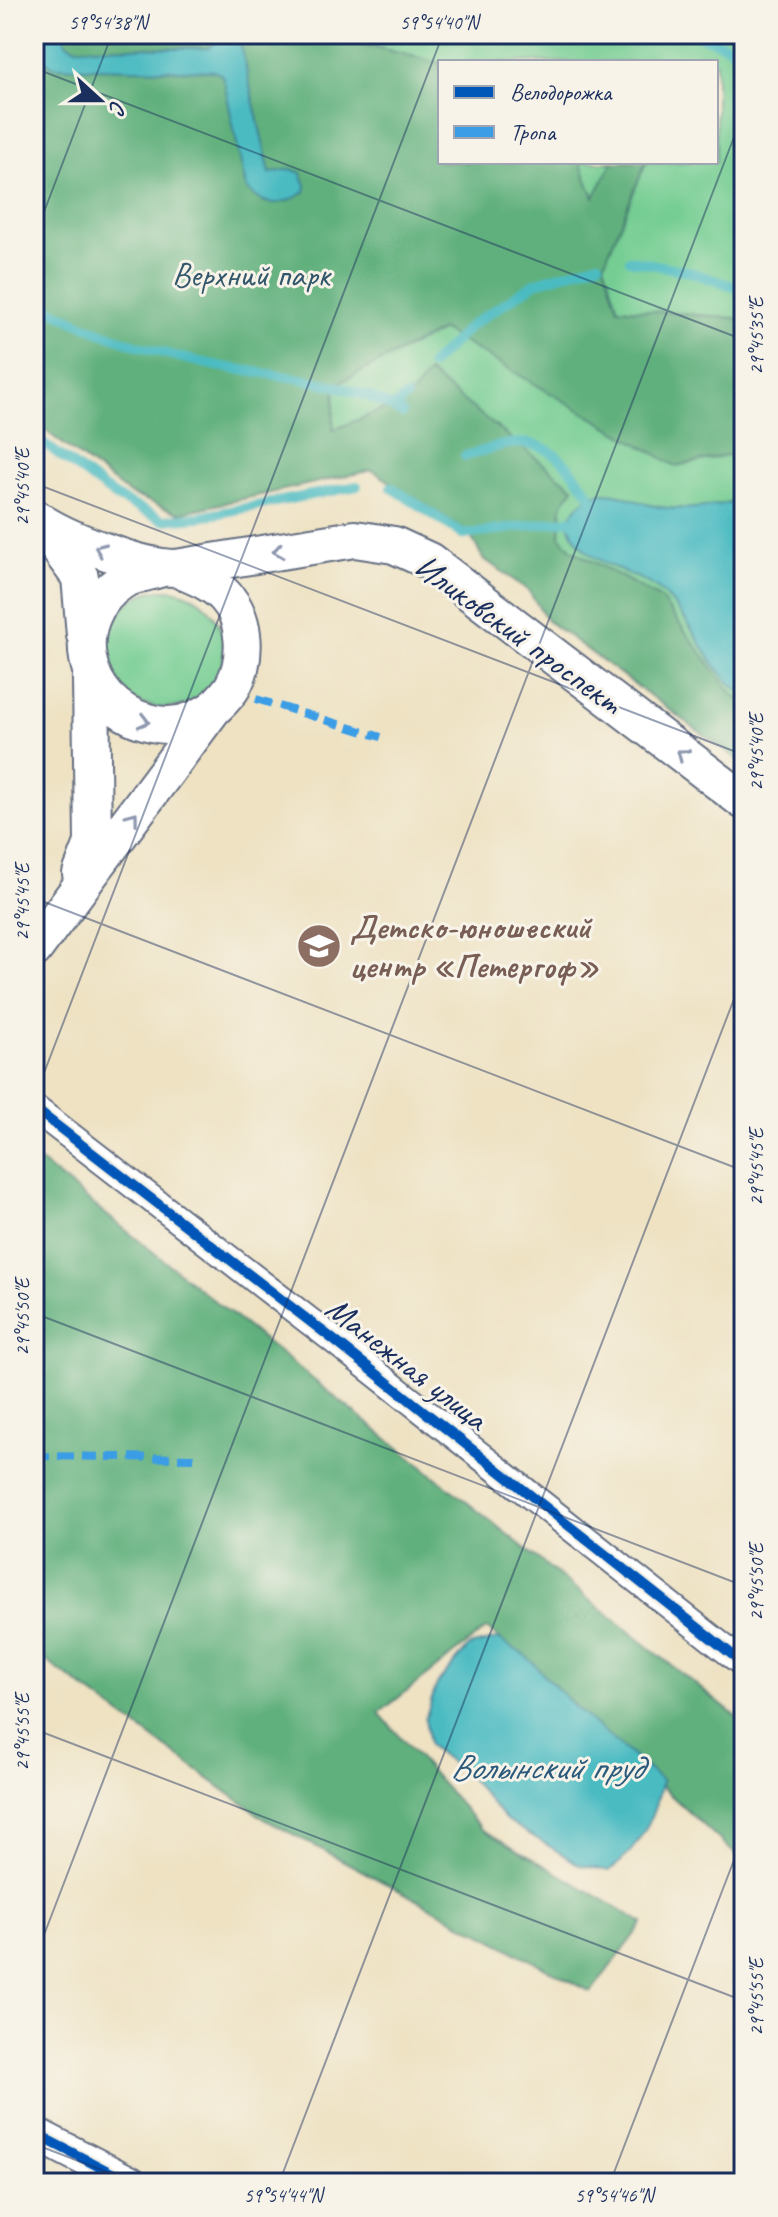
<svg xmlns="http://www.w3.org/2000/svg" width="778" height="2217" viewBox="0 0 778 2217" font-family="Caveat,sans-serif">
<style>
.green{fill:#75cd93;stroke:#487e78;stroke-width:2;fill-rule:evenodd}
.forest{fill:#60b07d;stroke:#3e706e;stroke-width:2}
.water{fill:#4cbbc2;stroke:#347590;stroke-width:2}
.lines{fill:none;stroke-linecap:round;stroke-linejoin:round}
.stream{stroke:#4cbbc2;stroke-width:10}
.minor-casing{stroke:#656e81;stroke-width:30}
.tertiary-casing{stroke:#656e81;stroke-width:36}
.secondary-casing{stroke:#656e81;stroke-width:40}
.minor{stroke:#fff;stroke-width:26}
.tertiary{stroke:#fff;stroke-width:32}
.secondary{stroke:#fff;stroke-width:36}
.quiet{stroke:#3b9de6;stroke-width:8;stroke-dasharray:16 8;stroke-linecap:butt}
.cycleway-casing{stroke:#f7f3e8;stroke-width:15}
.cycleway{stroke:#0057b8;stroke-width:10}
.oneway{stroke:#8d97ae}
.ticks{fill:none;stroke:#1b2f5e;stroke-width:2;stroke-opacity:0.45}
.labels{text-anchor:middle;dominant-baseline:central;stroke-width:6;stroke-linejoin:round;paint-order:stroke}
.park-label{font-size:34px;fill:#32566b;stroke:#f7f3e8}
.street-label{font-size:34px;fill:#1b2f5e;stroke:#f7f3e8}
.education-label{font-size:34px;font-weight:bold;fill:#785e54;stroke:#f7f3e8;text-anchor:start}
.water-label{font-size:36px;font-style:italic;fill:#2a597c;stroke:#f7f3e8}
.neatline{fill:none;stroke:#1b2f5e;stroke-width:3}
.ticks-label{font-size:20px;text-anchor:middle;fill:#1b2f5e}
</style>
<rect width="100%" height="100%" fill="#f7f3e8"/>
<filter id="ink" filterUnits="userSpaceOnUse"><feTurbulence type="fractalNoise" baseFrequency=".0125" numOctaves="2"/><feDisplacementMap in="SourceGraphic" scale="16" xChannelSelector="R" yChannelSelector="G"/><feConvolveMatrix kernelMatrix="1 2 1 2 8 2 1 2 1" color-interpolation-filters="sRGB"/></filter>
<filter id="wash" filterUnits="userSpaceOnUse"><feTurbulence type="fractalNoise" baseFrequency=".006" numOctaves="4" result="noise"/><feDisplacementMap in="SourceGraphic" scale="32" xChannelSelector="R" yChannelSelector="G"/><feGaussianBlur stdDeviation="1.8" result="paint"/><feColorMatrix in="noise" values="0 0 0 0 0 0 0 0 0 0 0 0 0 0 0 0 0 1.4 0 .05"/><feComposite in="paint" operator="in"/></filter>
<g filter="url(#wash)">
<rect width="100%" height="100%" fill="#eee2c3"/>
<path class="green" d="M34,34h710v730l-196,-143 -20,-31 -45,-32 -14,-25 -97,-63 -193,43 -49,-19 -96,-72zM440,62h276v100h-276z
M106 649a59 59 0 1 1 118 0a59 59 0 1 1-118 0Z"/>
<path class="forest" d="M34,34h307l6,6 93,23v99h140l14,35 19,-35h33l-42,102 14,44 126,11v133l-68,14 -234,-136 -107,55 -2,45 74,-30 21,-27 146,115 -12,16 -2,32 12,14 88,48 73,97 11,6v63l-196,-143 -20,-31 -45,-32 -14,-25 -97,-63 -193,43 -49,-19 -96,-72z
M34,1157l710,566v139l-257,-234 -108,85 103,116 161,94 -52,69 -325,-172 -232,-168z"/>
<path class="water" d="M42,34h22l2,9 8,4 132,1 9,-4 5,-10h18l32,139 21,-4 10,4 5,12 -1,7c-22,14 -41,17 -59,-4l-22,-107 -3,-7 -8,-3 -160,-4 -13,-10z
M601,493c19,-1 31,7 49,12 31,8 63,1 94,-5v194c-35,-22 -48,-68 -77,-97 -30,-30 -88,-28 -99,-77 9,-14 16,-24 33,-27z
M498,1639l28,17 52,54 84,71c-8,37 -22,68 -53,90l-29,-6 -75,-46 -36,-42 -40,-32 -4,-26 12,-35 32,-38z"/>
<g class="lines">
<path class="stream" d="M695,34l35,13 14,15
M630,260l57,11 54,18 3,-2
M34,300c58,34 119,53 184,66 64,12 126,12 184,47
M431,365l39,-39 65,-43 64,-20
M394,408l12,-11
M34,436l82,61 47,23 36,-3 158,-31
M465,456c14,-3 29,-10 44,-12 42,-6 59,21 81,51
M391,487l73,48 104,-15 9,3"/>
</g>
</g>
<g filter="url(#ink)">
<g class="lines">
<g class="minor-casing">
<path id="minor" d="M34,1108l296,229 414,327"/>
</g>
<g class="tertiary-casing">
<path id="tertiary" d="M34,2133l97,50"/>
</g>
<g class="secondary-casing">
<path id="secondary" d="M34,517c27,21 108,51 142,51l179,-29 39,6 35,16 315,240
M40,523l40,54 5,58
M163,568c-12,4 -30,6 -41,13 -58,38 -41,124 26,141 13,4 29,4 42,-1 7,-2 15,-7 22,-11
M81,874l12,-31 -2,-166
M34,949l178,-239c7,-7 16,-15 21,-24 14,-26 14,-67 -8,-90 -13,-14 -31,-20 -49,-28"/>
</g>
<use href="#minor" class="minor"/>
<use href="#tertiary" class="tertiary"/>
<use href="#secondary" class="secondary"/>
<path class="quiet" d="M256,699l125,38
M34,1456l162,2"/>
<g class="cycleway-casing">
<path id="cycleway" d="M34,1108l296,229 414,327
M34,2133l97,50"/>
</g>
<use href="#cycleway" class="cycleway"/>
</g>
<defs><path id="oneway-chevron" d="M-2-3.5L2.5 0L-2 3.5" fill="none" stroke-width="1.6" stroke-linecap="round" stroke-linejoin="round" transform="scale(2)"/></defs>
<g class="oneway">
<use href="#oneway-chevron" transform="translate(100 549) rotate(-157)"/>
<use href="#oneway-chevron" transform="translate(278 551) rotate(171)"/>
<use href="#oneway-chevron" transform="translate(144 721) rotate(14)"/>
<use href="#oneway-chevron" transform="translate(682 754) rotate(-143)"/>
<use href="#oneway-chevron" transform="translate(133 817) rotate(-53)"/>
</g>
</g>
<path class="ticks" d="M34,68l710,272M34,238l78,-204M34,483l710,272M34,898l710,273M34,1099l409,-1065M34,1313l710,273M34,1729l710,272M34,1961l710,-1850M34,2144l102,39M279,2183l465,-1210M610,2183l134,-349"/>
<defs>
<g id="school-disc" transform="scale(2.3)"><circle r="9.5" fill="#8d6e63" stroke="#f7f3e8"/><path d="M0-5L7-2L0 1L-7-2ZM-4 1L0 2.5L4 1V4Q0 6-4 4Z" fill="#fff"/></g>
</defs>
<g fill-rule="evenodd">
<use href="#school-disc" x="319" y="946"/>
</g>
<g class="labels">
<g class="park-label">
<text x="251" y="274">Верхний парк</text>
</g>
<g class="street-label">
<text transform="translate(519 634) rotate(36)">Иликовский проспект</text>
<text transform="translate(407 1363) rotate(38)">Манежная улица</text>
</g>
<g class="education-label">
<text x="350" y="926">Детско-юношеский<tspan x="350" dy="39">центр «Петергоф»</tspan></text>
</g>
<g class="water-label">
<text x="546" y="1767">Волынский пруд</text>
</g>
</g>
<rect width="778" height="2217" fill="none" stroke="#f7f3e8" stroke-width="88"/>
<rect x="438" y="60" width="280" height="104" fill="#f7f3e8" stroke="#9fa5b1" stroke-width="2"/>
<rect x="454" y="86" width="40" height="12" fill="#0057b8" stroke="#9fa5b1" stroke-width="2"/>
<text x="510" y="100" font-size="24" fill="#1b2f5e">Велодорожка</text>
<rect x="454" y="126" width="40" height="12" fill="#3b9de6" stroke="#9fa5b1" stroke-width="2"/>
<text x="510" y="140" font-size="24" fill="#1b2f5e">Тропа</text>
<g transform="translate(100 100) rotate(111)" stroke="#f7f3e8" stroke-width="6" paint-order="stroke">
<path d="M0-6L14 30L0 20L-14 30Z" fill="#1b2f5e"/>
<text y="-12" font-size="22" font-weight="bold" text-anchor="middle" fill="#1b2f5e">С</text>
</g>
<rect x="44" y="44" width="690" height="2129" class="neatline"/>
<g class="ticks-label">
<text x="108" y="29">59°54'38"N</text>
<text x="439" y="29">59°54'40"N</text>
<text transform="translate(756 336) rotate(-90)" y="7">29°45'35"E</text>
<text transform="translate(22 487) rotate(-90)" y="7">29°45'40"E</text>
<text transform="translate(756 752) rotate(-90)" y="7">29°45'40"E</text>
<text transform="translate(22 902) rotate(-90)" y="7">29°45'45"E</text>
<text transform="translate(756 1167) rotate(-90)" y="7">29°45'45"E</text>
<text transform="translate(22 1317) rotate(-90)" y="7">29°45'50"E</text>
<text transform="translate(756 1582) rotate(-90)" y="7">29°45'50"E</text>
<text transform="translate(22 1732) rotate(-90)" y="7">29°45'55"E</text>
<text transform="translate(756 1997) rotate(-90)" y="7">29°45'55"E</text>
<text x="283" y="2202">59°54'44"N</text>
<text x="614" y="2202">59°54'46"N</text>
</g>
</svg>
